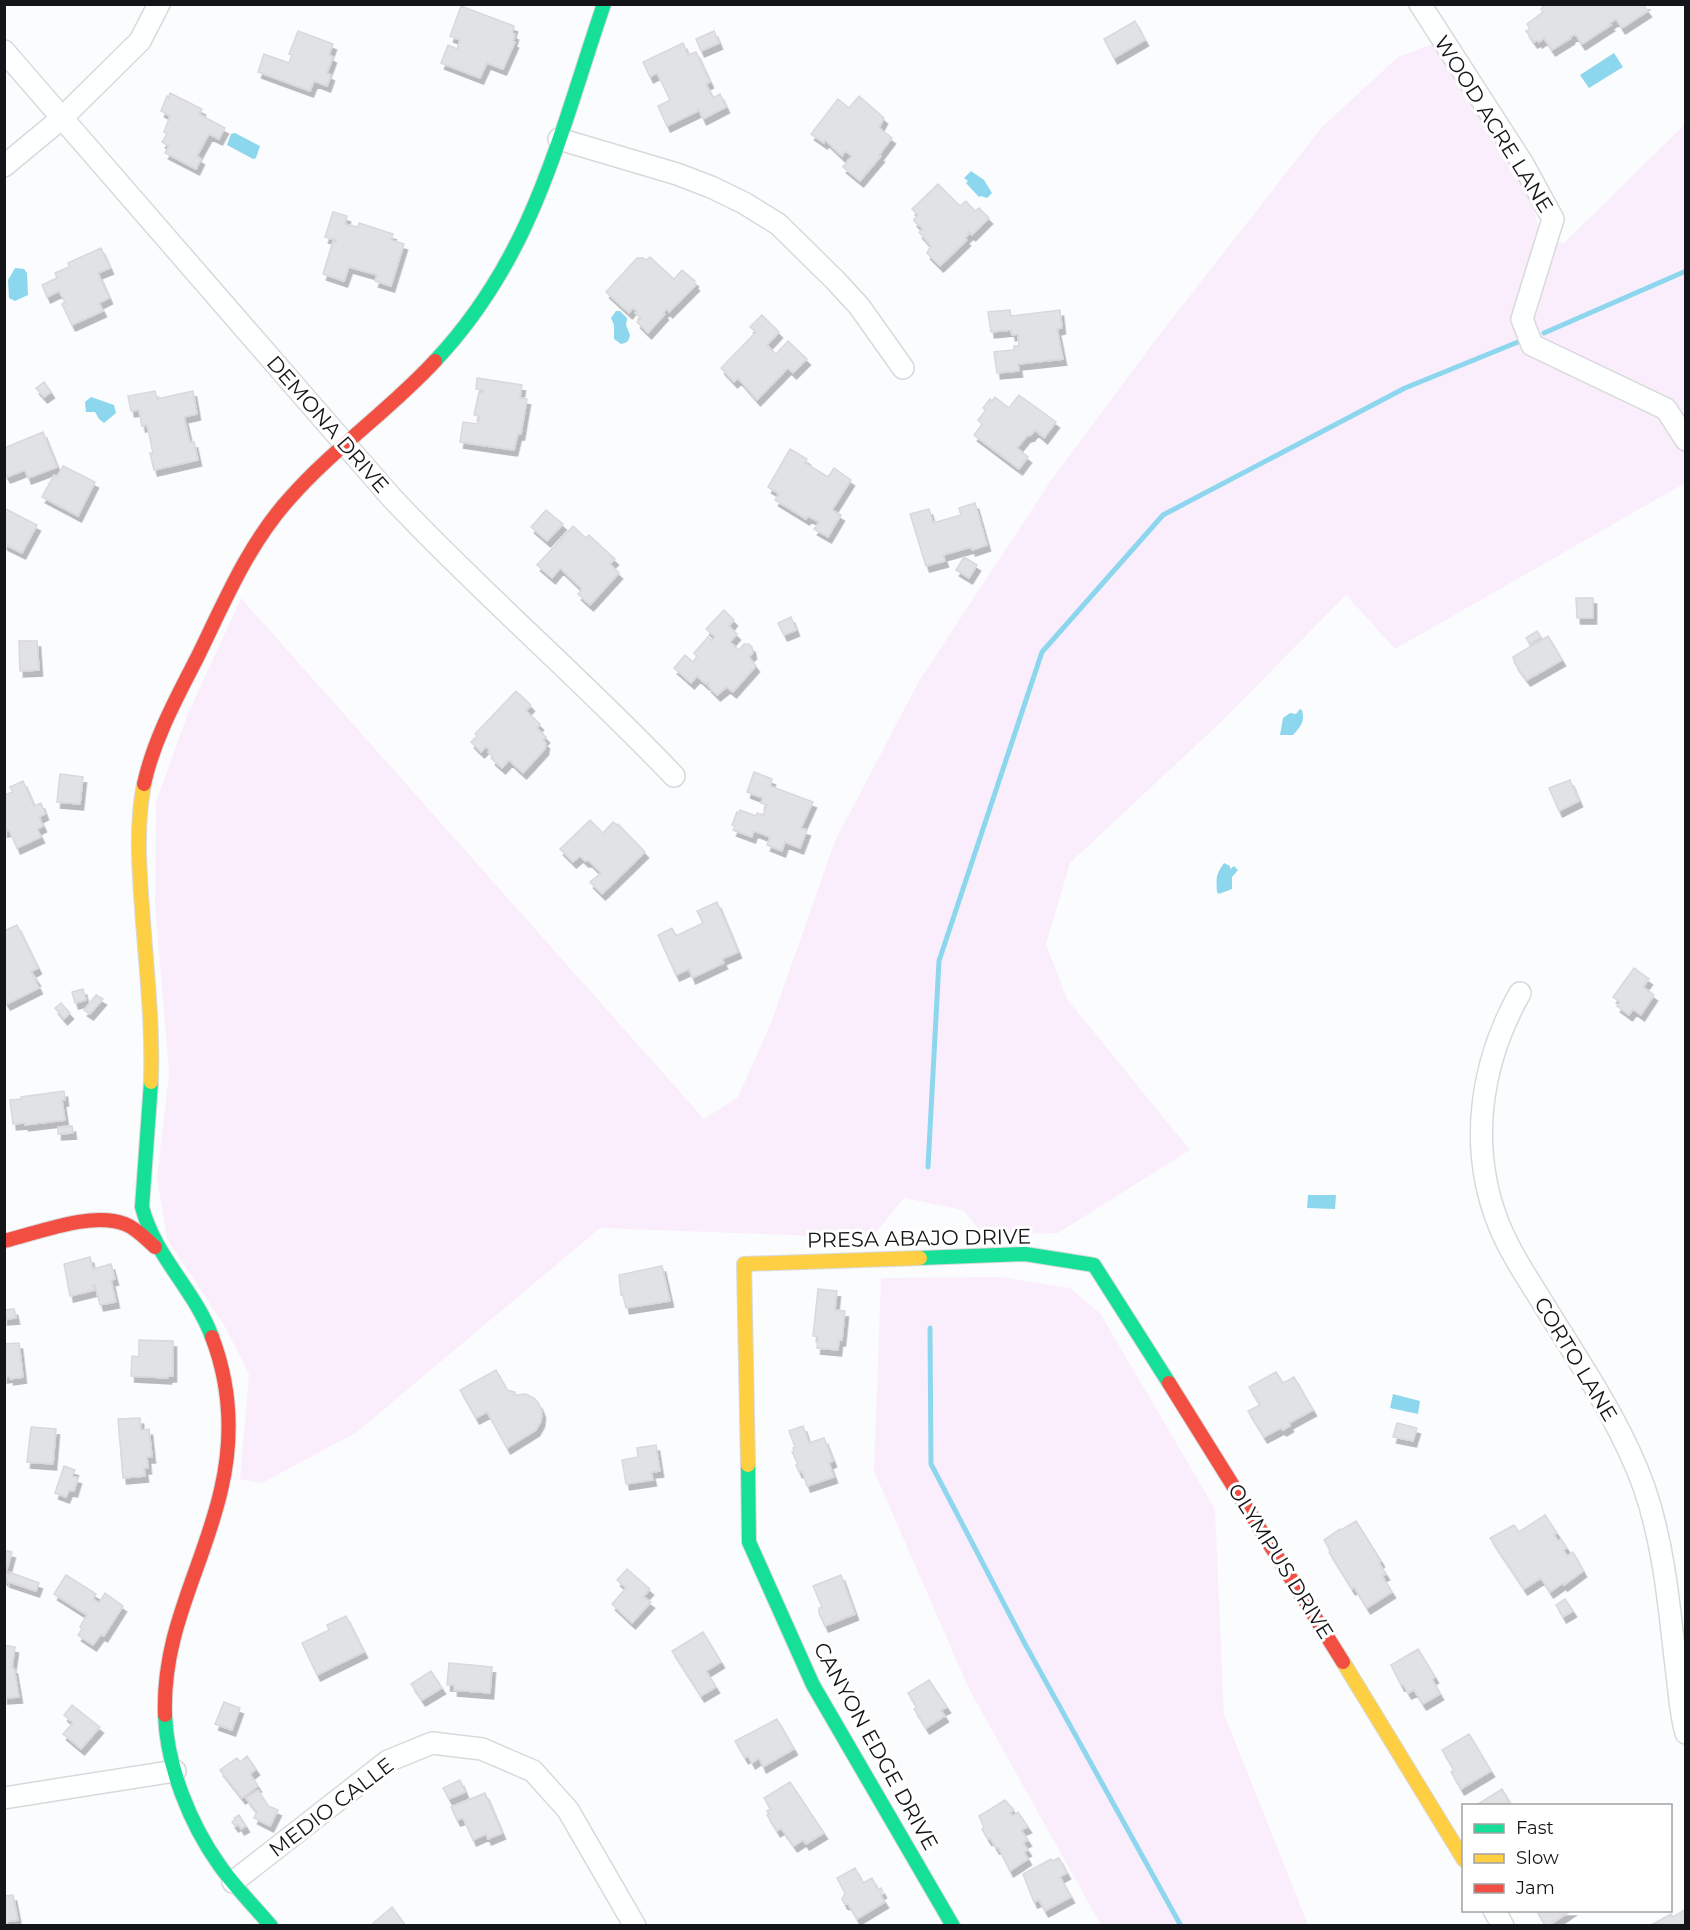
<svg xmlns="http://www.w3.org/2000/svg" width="1690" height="1930" viewBox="0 0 1690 1930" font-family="Montserrat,sans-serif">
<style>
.green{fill:#fbeefc}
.water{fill:#8cd7ed}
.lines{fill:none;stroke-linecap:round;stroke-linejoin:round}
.stream{stroke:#8cd7ed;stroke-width:5}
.building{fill:#e1e2e3;stroke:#d9d9db;stroke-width:1.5;filter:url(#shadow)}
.street-casing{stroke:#d8d9db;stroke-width:24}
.fast-casing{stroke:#d8d9db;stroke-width:16}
.slow-casing{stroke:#d8d9db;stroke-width:16}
.jam-casing{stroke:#d8d9db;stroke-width:16}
.street{stroke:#feffff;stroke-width:21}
.fast{stroke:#16e098;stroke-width:14}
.slow{stroke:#ffcf43;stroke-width:14}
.jam{stroke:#f24e42;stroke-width:14}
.labels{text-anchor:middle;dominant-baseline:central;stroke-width:6;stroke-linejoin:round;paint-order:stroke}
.street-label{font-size:21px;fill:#141518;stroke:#fff}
</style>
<defs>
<filter id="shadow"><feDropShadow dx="3.5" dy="6" stdDeviation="0" flood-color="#0004"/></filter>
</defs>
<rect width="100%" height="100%" fill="#fbfcfd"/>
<path class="green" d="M1432,44l102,160 5,30 24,10 122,-120v359l-290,166 -49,-54 -125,127 -151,141 -24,81 21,55 123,151 -132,83 -74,2 -21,-25 -59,-12 -33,40 -271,-10 -243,204 -95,51 -22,-4 9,-105 -25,-49 -57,-86 -10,-61 12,-105 -14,-170 1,-101 31,-86 54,-118 463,521 34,-22 33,-74 64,-182 84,-160 131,-199 106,-143 166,-212 76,-70z
M1001,1277l69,11 30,25 115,196 9,205 84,211h-207l-132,-236 -95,-218 7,-193z"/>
<path class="water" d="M1614,53l9,14 -34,21 -9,-13z
M235,133l25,13 -4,12 -3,1 -26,-14 4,-11z
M971,171l13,9 8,13 -5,5 -6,-2 -2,1 -13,-14 2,-2 -4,-3z
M15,268l9,1 3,4 1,22 -13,6 -6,-3 -1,-18z
M616,311h4l7,7 -1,7 4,10c-1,6 -3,8 -9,9l-7,-5v-14l-3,-7z
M91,397l23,8 2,8 -12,10 -5,-4 -4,-7h-9l-1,-10z
M1300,709l2,1c3,12 -1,16 -9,25h-13l3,-17 7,-5 6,1z
M1224,863l6,3v3l4,-3 4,4 -6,7v12l-13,5 -2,-2c-1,-14 -1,-18 7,-29z
M1308,1195h28l-1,14 -28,-1z
M1393,1394l27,7 -2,13 -28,-6z"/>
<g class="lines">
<path class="stream" d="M1544,333l142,-62
M928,1167l11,-206 103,-309 121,-137 242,-127 113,-46
M930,1328l1,136 94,180 156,282"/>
</g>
<path class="building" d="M1545,4h101l-2,2 4,5 -26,17 -6,-9 -7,5 2,1 -29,19 -7,-10 -5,3 1,1 -19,12 -8,-12 -5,4 -1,-2 -4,2 -8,-11 4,-2 -3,-5 16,-12 -2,-3z
M461,6l53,20 -2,7 3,1 -2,7 2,1 -12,27 -16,-6 -7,15 -39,-15 7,-18 9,4 3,-9 -10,-4z
M1135,21l10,19 -31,18 -10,-19z
M298,31l35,13 -4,11 4,2 -6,16 4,2 -4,11 -13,-5 -4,10 -52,-19 6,-18 25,9 3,-8 -3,-1z
M714,31l5,12 -18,8 -5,-12z
M683,43l5,12 8,-3 14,30 -4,2 7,14 7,-4 6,13 -23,12 -5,-11v3l-31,15 -9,-20 12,-6 -13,-27 -7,4 -7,-15z
M170,93l32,16 -3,5 26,14 -6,11 -10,-5 -12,22 4,3 -5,10 -31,-16 4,-7 -7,-4 5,-8 -3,-2 6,-16 -9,-5 6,-15 2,1z
M859,96l25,22 -5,10 13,10 -13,17 2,1 -21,25 -17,-14 9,-11 -7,-5 -3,5 -17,-16 -1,3 -13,-9 27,-35 11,9z
M938,184l22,22 6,-5 9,10 4,-3 10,10 -17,17 -3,-3v2l-4,4 2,2 -27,26 -13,-13 4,-7 -12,-14 4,-3 -9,-8v-2l4,-4 -6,-6z
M333,212l14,4 -2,8 13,3 1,-4 34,11 -2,6 13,4 -13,42 -16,-5 2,-6 -28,-8 -5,14 -21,-7 10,-33 3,1v-2l-11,-3z
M101,248l9,20 -12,5 11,25 -10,5 4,8 -31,14 -10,-21 3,-2 -6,-11 -12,6 -5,-12 15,-7 -2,-5 14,-6 -1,-4z
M650,257l24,22 8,-9 13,11 -1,2 2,2 -27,27 -2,-3 -4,4 2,1 -17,19 -11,-11 4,-4 -6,-5 2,-2 -4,-3 -4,5 -23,-21 31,-34h6l3,2z
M1010,310l1,6 49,-6 2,18 -5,1 6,30 -45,5 1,7 -22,2 -3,-21 20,-2v-4h5l-1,-12 -6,1 -1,-5 -20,2 -3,-20z
M762,315l17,17 -12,13 9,9 12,-13 19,18 -14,14 -5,-5 -31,32 -19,-22 -4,4 -13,-14 35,-36 -6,-5z
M477,378l45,7 -2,13 7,1 -6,35h-3l-4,16 -54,-8 3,-20 15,2 1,-8 -5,-1 5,-23 4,1 1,-3 -8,-1z
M44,382l7,10 -7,5 -8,-9z
M155,391l2,8 36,-8 4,23 -13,3 6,26 4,-1 4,18 -44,10 -4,-17h3l-6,-28 -5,1 -3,-16 -8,1 -3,-15z
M1019,395l37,27 -12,16 -9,-8 -4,5 -4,1 -10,12 11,9 -9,12 -45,-34 8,-11 -4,-4 8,-10 -3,-2 7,-9 2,2 3,-4 14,11z
M43,432l14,35 -29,11 -3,-8 -18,7 -3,-5v-24z
M790,449l17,10 -2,4 23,14 6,-9 17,12 -19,30 9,5 -13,22 -14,-8 5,-7 -11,-6 -2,3 -31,-19 4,-6 -11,-7z
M63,466l32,16 -17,34 -36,-19 12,-22 3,2z
M975,503l12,42 -15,5 -1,-3 -28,8 2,6 -19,5 -16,-52 19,-5 4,14 28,-8 -2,-7z
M4,508l33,17 -15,28 -18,-9z
M546,510l17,14 -16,17 -16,-14z
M573,526l13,12 3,-3 26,24 -5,5 9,9 -29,32 -12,-11 4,-5 -22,-21 -8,10 -15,-13z
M964,557l13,8 -8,13 -13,-8z
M1576,598h17v20h-16z
M724,610l10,10 -5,6 8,8 -7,8 9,8 5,-6h5l3,3 1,6 -4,4 7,9 -23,26 -6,-5 -10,8 -9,-9 1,-2 -1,-1 -2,1 -9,-8 -6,7 -17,-15 11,-13 8,7 4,-6 -3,-3 14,-16 4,3 3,-3 -9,-8z
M791,617l5,13 -12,5 -6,-12z
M1537,631l4,6 -11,7 -4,-6z
M1548,636l14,24 -35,20 -12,-16 -2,-7z
M19,641h18l2,29 -19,1z
M516,691l15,14 -5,6 14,13 -3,4 9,9 -3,3 3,3 -1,6 -22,24 -14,-13 -7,8 -10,-9 1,-2 -5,-5 2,-2 -4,-3 -5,5 -10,-10 6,-6 -2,-2z
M754,772l18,7 -2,7 43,16 -12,26 6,2 -7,18 -15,-6 -3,9 -15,-6 3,-8 -16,-6 -2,6 -19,-7 2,-4 -3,-1 5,-13 2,1 1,-3 16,6 1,-3 6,2 4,-10 -6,-2 2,-5 -16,-6z
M60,774l23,3 -3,27 -23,-2z
M1570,780l9,21 -20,10 -10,-23z
M23,781l11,25 7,-3 4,11 -6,3 4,9 -6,3 4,8 -24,11 -8,-18 -5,1v-36l9,-3 -3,-5z
M590,820l13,13 10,-11 4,3 1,-1 27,28 -43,42 -12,-12 11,-9 -12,-12h-4l-5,-5 -7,6 -13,-13z
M717,902l21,50 -16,7 2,4 -32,15 -3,-9 -13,6 -18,-40 14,-7 4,8 27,-13 -6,-12z
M17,925l21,43 -7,4 6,8h-2l4,8 -32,16 -3,-5v-68z
M1634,968l15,11 -6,8 11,8 -13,20 -8,-6 -4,6 -12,-9 3,-4 -7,-5z
M83,989l3,11 -11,3 -3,-11z
M96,995l7,4 -13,15 -6,-4z
M61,1003l9,10 -6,6 -9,-11z
M64,1091l1,9h-3l3,20 -40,5v-2l-12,1 -3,-24 11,-1v-2z
M72,1126l1,7 -15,1v-7z
M90,1257l3,12 18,-5 4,15 -4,1 5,22 -16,3 -5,-20h-2l2,5 -25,6 -6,-32z
M662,1266l8,35 -44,7 -3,-13h-2l-2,-20z
M818,1289l19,2 -2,19 10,1 -3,29h-3l-1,10 -21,-2 1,-11 -5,-1z
M14,1309l2,9 -12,1v-9z
M139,1340l34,1v35h-5v2l-37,-2 1,-20 7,1z
M19,1343l4,34 -13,2v-3l-6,1v-33z
M496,1370l11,20 8,2v3l11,-1 8,4 5,6 3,8 -1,9 -5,9 -29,18 -20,-36 -11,6 -16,-28z
M1276,1372l7,11 11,-6 19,33 -24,13 1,3 -7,4 -2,-2 -17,9 -16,-26 12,-6 -11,-18z
M140,1418l1,12 8,-1 3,28h-5l1,11h-4l1,8 -22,2 -5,-59z
M1397,1423l20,5 -4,13 -20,-4z
M803,1426l6,17 15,-5 9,23 -4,2 5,14 -27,9 -5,-15 -3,1 -3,-7 2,-1 -6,-12 2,-1 -1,-3 2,-1 -6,-16z
M31,1427l25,2 -3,35 -26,-2z
M656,1445l4,26 -9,1 2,8 -27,4 -4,-24 16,-3 -1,-9z
M64,1466l11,4 -3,6 6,2 -4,13 -5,-1 -3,7 -11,-4z
M1545,1515l12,18 -3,2 4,6 3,-2 6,9 -4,2 4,6 6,-4 10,19 -19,14 -1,-2 -13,9 -9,-14 -17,11 -34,-51 24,-13 5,7z
M1356,1521l25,40 -2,2 7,11 -4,2 10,16 -25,16 -13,-21 -2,2 -23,-37 2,-1 -7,-11 16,-11 1,1z
M4,1550l8,2 -8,28z
M627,1569l23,20 -8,9 2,-1 7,5 -19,21 -20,-19 14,-16 -9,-8z
M9,1572l30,11 -3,8 -30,-10z
M66,1575l30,19 -3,5 6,4 6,-10 18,13 -19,30 -3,-2 -8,11 -15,-10 4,-6 -2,-2 7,-12 -33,-21z
M841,1575l14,39 -30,12 -6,-13v-5l3,-1 -9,-21z
M1565,1599l8,12 -10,6 -7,-12z
M346,1616l18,36 -47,23 -15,-32 27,-13 -2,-5z
M703,1632l18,30 -15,9 10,16 -15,9 -29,-45z
M4,1645l11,2 -3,21h2l5,29 -15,1z
M1418,1649l17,28 -3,2 8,15 -17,10 -9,-14 -6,3 -5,-9 -2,1 -10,-20z
M449,1663l43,4 -2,26 -36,-3v-5h-7z
M431,1671l11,17 -20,12 -11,-16z
M929,1680l18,27 -6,3 4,6 -19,12 -12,-19 3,-2 -9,-14z
M224,1702l16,6 -8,22 -17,-6z
M72,1705l28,22 -19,22 -18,-15 10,-11 -9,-8z
M777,1719l17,30 -31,18 -4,-9 -7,5 -4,-7 -3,2 -10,-17z
M1469,1734l22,37 -30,18 -10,-17 3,-2 -12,-20z
M247,1756l9,13 -6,5 8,12 -16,12 -22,-28 17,-12 3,4z
M460,1780l5,12 -16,7 -6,-11z
M790,1782l34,51 -18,11 -3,-4 -9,6 -13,-18 -4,3 -10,-16 2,-1 -2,-3 4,-2 -7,-11z
M1502,1789l10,17h-37z
M258,1790l10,16 10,4 -8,16 -16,-8 3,-6 -11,-14z
M485,1793l17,40 -14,6 -2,-5 -13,6 -10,-22 -6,2 -6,-13z
M1005,1800l9,10 -4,3 3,3 5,-4 10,15 -7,3 7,10 -5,3 5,7 -4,2 4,7 -18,12 -12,-24 -2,1 -6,-10 -2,1 -6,-10 2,-2 -5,-11z
M239,1815l7,11 -5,3 -3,-5 -3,2 -3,-4 3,-2 -1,-2z
M1059,1858l8,15 -7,4 11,20 -26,14 -6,-11 -5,2 -11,-28 28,-15 1,2z
M855,1868l8,15 9,-5 6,12 3,-2 2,4 -3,2 5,8 -28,17 -9,-15 -4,-1 -2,-4 3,-6 -8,-15z
M13,1895l5,25 -14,2v-26z
M392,1907l14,19h-36z
M1686,1909v17l-33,-2 18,-10 2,3z
M1536,1910h36l-24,16h-2z"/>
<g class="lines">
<g class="street-casing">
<path id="street" d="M1420,4l103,160 30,55 -31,100 10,26 134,64 20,31
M4,51l387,446c91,97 192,183 283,279
M559,139l118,35 34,13 33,16 34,21 57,56 24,26 44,62
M4,166l58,-48 78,-77 19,-37
M1520,993c-40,71 -52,155 -21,232 11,27 27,51 42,75 37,61 79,120 103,187 20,58 25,118 32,179 3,22 4,46 10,67
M4,1798l171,-27
M233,1882l155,-121 44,-18 50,6 51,22 35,39 67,116
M1494,1910l9,16"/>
</g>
<g class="fast-casing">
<path id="fast" d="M435,361c99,-105 124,-226 169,-357
M151,1082l-9,125c13,50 53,83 70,130
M920,1258l105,-4 69,11 75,118
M748,1465l1,77 64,143 140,241
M165,1715c2,52 25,109 55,151 15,21 34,40 51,60"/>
</g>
<g class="slow-casing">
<path id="slow" d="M144,784c-8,41 -5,82 -2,124 4,57 11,116 9,174
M748,1465l-4,-201 176,-6
M1343,1662l121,198"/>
</g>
<g class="jam-casing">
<path id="jam" d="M144,784c10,-45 32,-85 53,-126 27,-55 51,-114 93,-160 44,-50 100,-88 145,-137
M4,1241c34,-8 87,-30 121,-17 11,4 21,15 30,23
M1169,1383l174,279
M165,1715c-3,-85 38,-146 56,-225 12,-51 10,-103 -9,-153"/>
</g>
<use href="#street" class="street"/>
<use href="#fast" class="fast"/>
<use href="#slow" class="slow"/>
<use href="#jam" class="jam"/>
</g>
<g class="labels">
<g class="street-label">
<text transform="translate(1494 124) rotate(58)">WOOD ACRE LANE</text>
<text transform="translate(328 424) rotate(49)">DEMONA DRIVE</text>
<text transform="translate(919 1238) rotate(-1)">PRESA ABAJO DRIVE</text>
<text transform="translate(1576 1359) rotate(59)">CORTO LANE</text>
<text transform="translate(1281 1561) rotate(58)">OLYMPUS DRIVE</text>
<text transform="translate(876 1746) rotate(61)">CANYON EDGE DRIVE</text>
<text transform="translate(331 1807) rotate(-37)">MEDIO CALLE</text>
</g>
</g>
<rect width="1690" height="1930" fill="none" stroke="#141518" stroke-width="12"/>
<rect x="1462" y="1804" width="210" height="108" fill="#ffffff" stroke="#a1a1a3" stroke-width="1.5"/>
<rect x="1474" y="1824" width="30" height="9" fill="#16e098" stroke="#a1a1a3" stroke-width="1.5"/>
<text x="1516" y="1834" font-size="18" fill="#141518">Fast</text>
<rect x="1474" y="1854" width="30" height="9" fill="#ffcf43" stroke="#a1a1a3" stroke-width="1.5"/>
<text x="1516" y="1864" font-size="18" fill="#141518">Slow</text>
<rect x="1474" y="1884" width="30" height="9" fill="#f24e42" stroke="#a1a1a3" stroke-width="1.5"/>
<text x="1516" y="1894" font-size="18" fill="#141518">Jam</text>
</svg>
